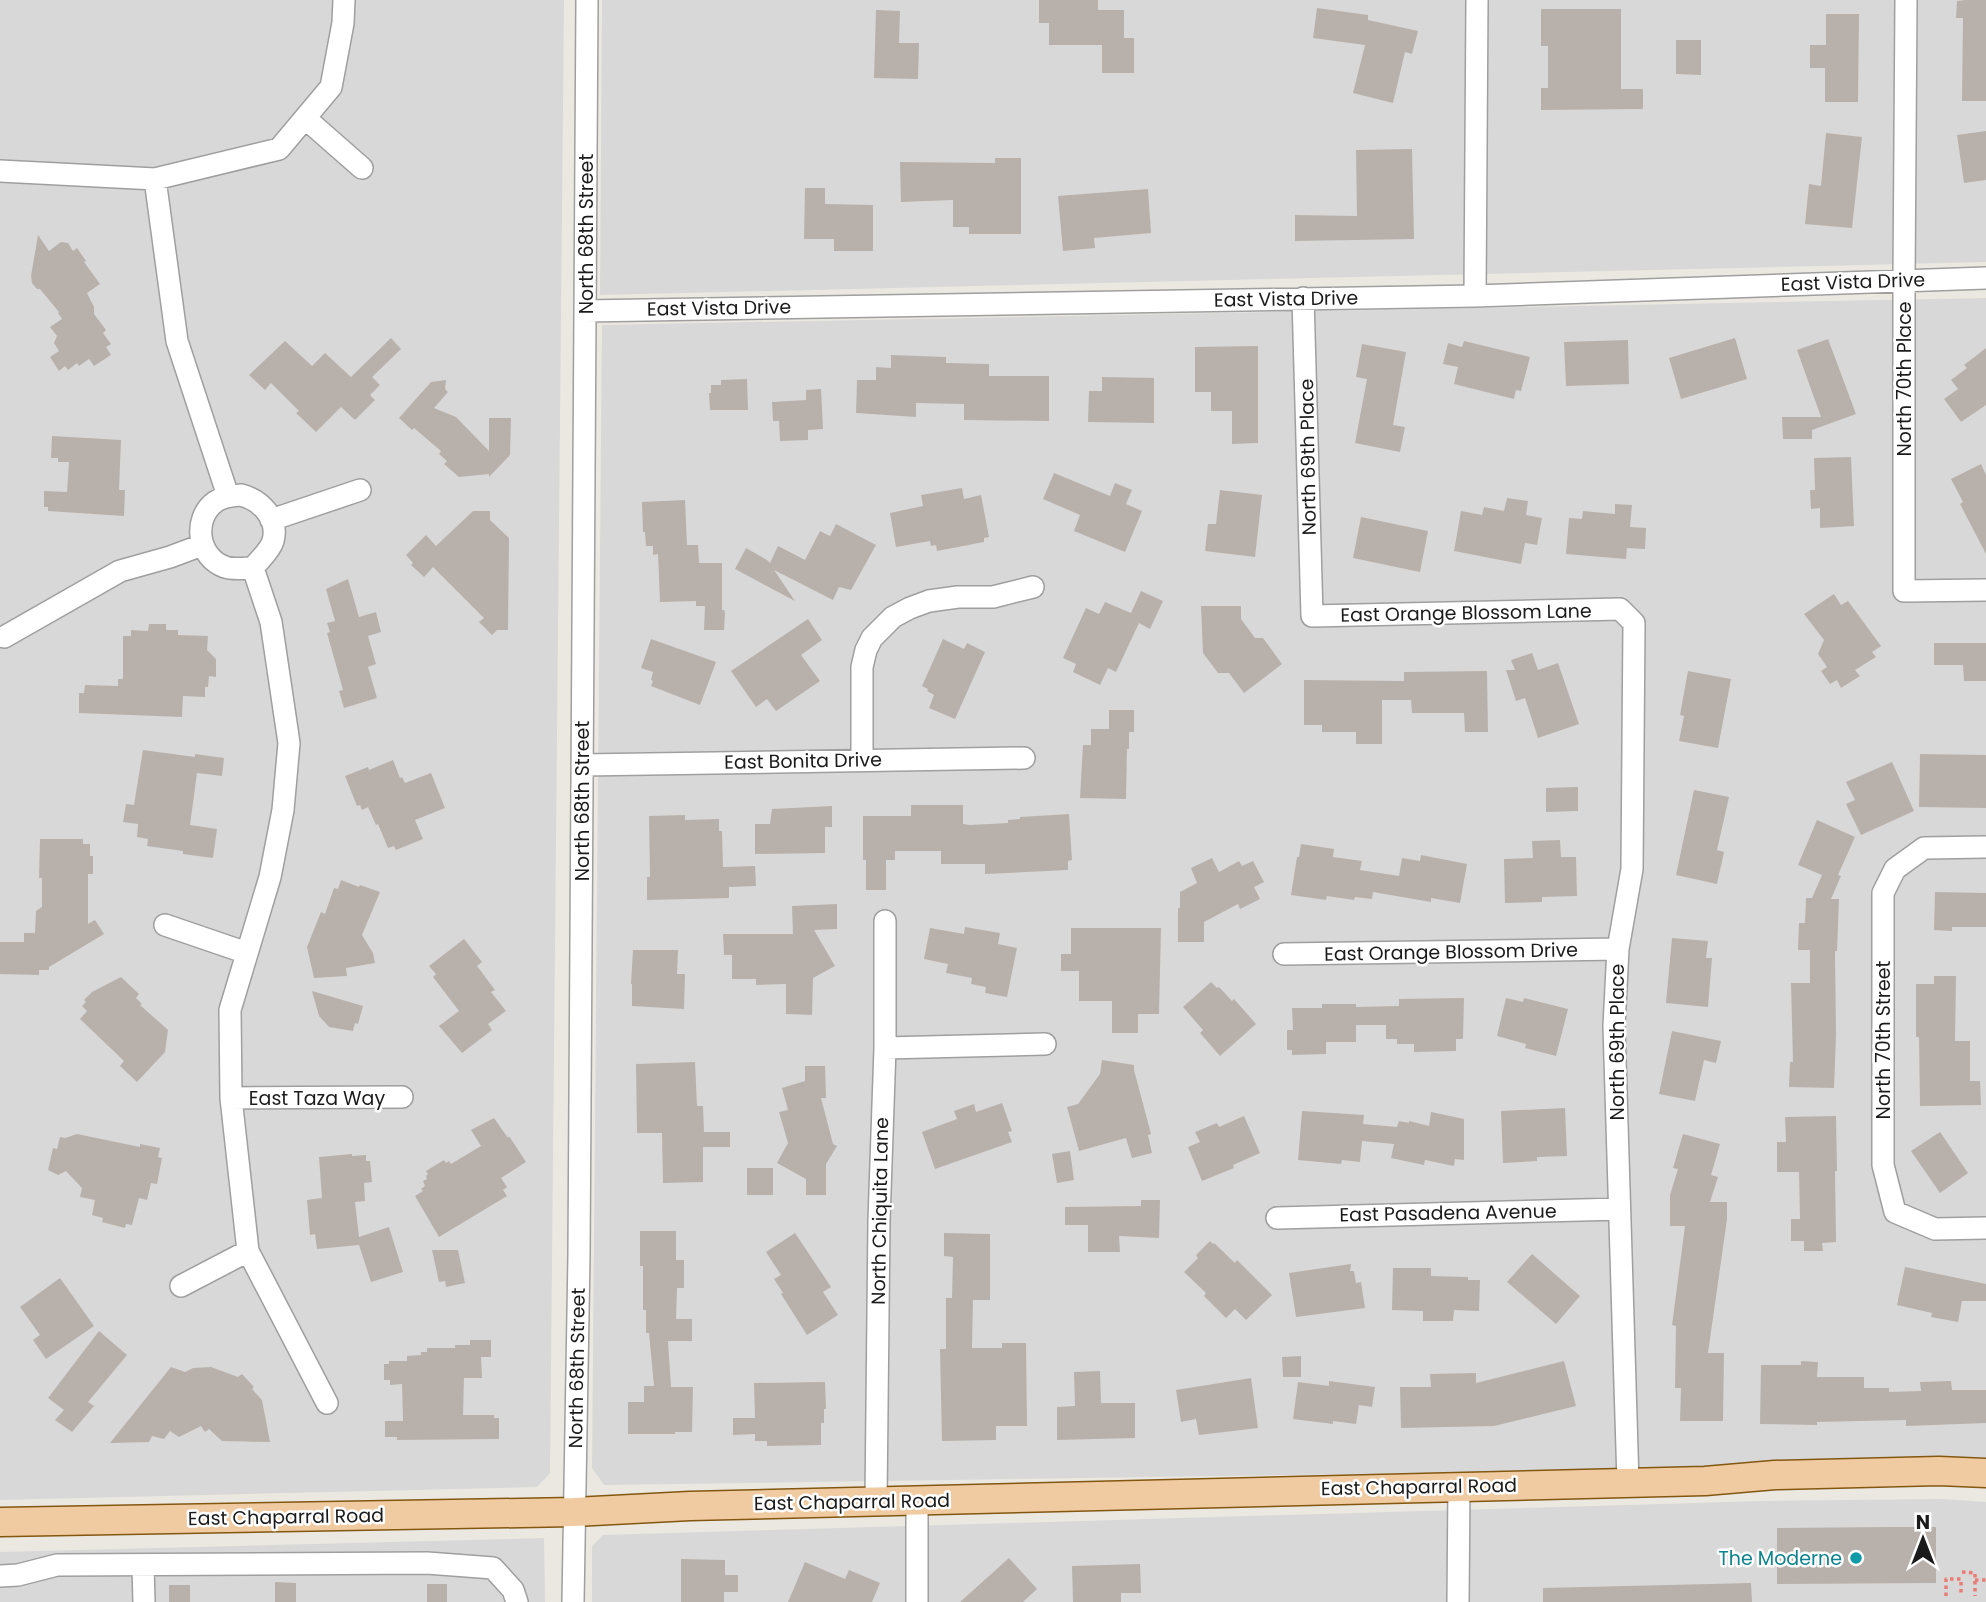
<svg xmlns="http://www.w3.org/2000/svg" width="1986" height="1602" viewBox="0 0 1986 1602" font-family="Poppins,sans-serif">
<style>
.residential{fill:#d9d8d8}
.building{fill:#b8b1ab}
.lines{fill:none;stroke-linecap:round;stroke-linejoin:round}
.minor-casing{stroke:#9f9f9f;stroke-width:24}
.major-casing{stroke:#825710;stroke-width:31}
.path{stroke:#e97c75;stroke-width:3.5;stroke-dasharray:3.5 3.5;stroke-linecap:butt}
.minor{stroke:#fff;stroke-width:21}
.major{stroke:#f0cba2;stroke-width:28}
.culture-dot{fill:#0f9aa8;stroke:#fff;stroke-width:2.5}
.labels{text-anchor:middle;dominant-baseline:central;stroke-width:5;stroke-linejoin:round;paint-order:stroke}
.street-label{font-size:19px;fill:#1b1b1b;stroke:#fff}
.culture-label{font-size:19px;fill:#0d838f;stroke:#fff;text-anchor:end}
</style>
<rect width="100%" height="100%" fill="#ebe8e2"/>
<path class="residential" d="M0,0h564l-14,1473 -13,14 -537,13z
M602,0h1384v262l-1386,33z
M1986,298v1167l-1382,20 -12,-17 10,-1143z
M1942,1499l44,3v100h-1394v-56l11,-11 1159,-34z
M544,1538l1,64h-545v-50z"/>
<path class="building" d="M1039,0h59v10h26v28h10v35h-32v-28h-53v-22h-10z
M1965,0h21v101h-24l1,-83h-7l1,-17z
M1317,8l51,7v5l50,11 -6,23 -7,-2 -12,51 -40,-10 12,-48 -52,-7z
M1541,9h80v80h22v20l-102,1v-22h7v-42h-7z
M876,10l24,1 -1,32h20l-1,36 -44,-1z
M1826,14h33l-1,88h-33v-34h-15v-23h16z
M1676,40h25v35l-25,-1z
M1986,131v49l-22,3 -7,-48z
M1826,133l36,4 -10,91 -47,-4 4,-40 12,2z
M1412,149l2,90 -119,2v-26l62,1 -1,-66z
M995,158h26v76h-52v-7h-16v-27l-52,2 -1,-40 95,1z
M805,188h20v16l48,1v46h-39v-12h-30z
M1148,189l3,44 -57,5 1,10 -32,3 -5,-55z
M38,235l11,16 12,-9 7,1 5,8 4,-3 9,13 -2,1 16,22 -13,9 7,14v7l12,16 -3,3 8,11 -5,3 5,8 -17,11 -5,-7 -10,7 -2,-3 -9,7 -3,-4 -6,5 -9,-14 9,-6 -5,-8 3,-7 -7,-9 12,-8 -4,-6 1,-1 -19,-23h-3l-5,-6 -1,-7z
M391,338l10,11 -29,28 8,8 -10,10 5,5 -20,20 -14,-13 -25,25 -20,-19 3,-2 -28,-28 -6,7 -16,-15 36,-34 27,25 13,-13 26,24z
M1735,338l12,41 -66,20 -12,-41z
M1828,339l28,75 -44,16v9h-29l-1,-22h39l-24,-67z
M1628,340l1,44 -63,2 -2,-44z
M1464,341l66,16 -9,34 -5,-1 -2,9 -60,-15 4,-17 -15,-3 5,-21 14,4z
M1362,344l44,8 -13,73 12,2 -5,25 -45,-9 12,-64 -11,-2z
M1258,346v97l-26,1v-33h-21v-19h-16v-45z
M1986,348v57l-25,17 -17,-23 14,-10 -7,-9 16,-12 -3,-3z
M891,355l55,2v6l43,1v12h60v45l-85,-1v-16l-48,-1v14l-60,-4 1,-33h19v-13l15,1z
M1102,377l52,1v45l-66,-1 1,-31h13z
M747,379l1,31h-38l-1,-17h2v-8h10v-5z
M446,380l-1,9 3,3 -14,16 22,9 33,34v-33h22l-1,37 -21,22v-3l-30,3 -15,-13 3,-3 -8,-7 2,-3 -27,-23 -2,2 -13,-12 32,-36z
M821,389l2,40 -15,1v10l-28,1 -1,-20h-6l-1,-19 34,-2v-10z
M52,436l69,4 -2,50h6l-1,26 -76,-5v-4h-4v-16l23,1 2,-30h-11v-4h-7z
M1851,457l3,69 -34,2v-20l-9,1 -1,-19h5l-1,-32z
M1981,464l5,11v79l-26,-50 3,-2 -12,-23z
M1054,473l56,23 5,-13 17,7 -6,14 16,7 -17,41 -51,-21 6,-16 -37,-16z
M962,488l2,11 17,-4 8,42 -5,1v4l-47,9 -1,-6 -5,1 -1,-5 -34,6 -6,-34 33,-7 -2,-11z
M1220,490l42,5 -7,62 -50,-6 3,-27h8z
M1507,498l21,3 -2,14 16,3 -5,27 -12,-2 -4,21 -67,-13 7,-40 21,4 2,-8 20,4z
M685,500l2,45h11l1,18h23v47h2l1,3 -1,17h-20l1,-24h-9v-5l-36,1 -2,-48 -5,1v-9h-7l-1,-14h-2l-1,-30z
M1615,504l17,1 -2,22 16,1 -1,21 -18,-1 -1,11 -60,-5 3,-36 13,1 1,-8 32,3z
M473,511h17v9l19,18 -1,92h-11l-5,5 -13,-13 5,-4 -51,-51 -9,10 -13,-12 2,-2 -7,-8 20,-20 10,11z
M1361,517l67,14 -8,41 -67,-14z
M836,524l40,21 -25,45 -12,-3 -6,13 -59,-30 21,31 -60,-32 11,-21 21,12 3,3 8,-17 27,14 15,-29 10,5z
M348,579l11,38 17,-5 5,20 -13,4 8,28 -8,3 9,31 -33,10 -5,-17 4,-1 -16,-57 3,-1 -3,-9 8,-2 -9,-32z
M1141,591l22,10 -13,28 -11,-6 -23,49 -8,-4 -8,17 -27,-13 3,-8 -13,-6 23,-50 13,6 6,-12 26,11z
M1834,594l7,11 7,-4 33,45 -9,6 4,5 -21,13 5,6 -19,12 -4,-8 -7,4 -9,-13 6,-4 -9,-13 6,-14 -20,-26z
M1201,606h40v13l14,19h8l19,26 -38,29 -15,-20h-11l-15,-20z
M808,619l14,21 -21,15 19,26 -44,30 -9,-12 -11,8 -25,-36z
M149,624h17v6h12v5l30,1 -1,14 9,9v18l-7,-1 -1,11h-3v10l-22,-1 -1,21 -103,-4v-20h5l1,-8 33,1v-7h5v-43h8v-6l17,1z
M651,639l65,23 -16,43 -49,-19 2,-5 -2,-1 2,-8 -12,-4z
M943,639l21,10 3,-6 18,9 -30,67 -26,-11 5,-13 -7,-4 1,-2 -6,-3z
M1934,643h52v38h-22l-1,-16h-29z
M1532,653l6,17 20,-7 21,61 -41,14 -13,-40 -9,3 -10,-31h9l-4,-10z
M1487,671l1,61h-23l-1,-19h-52l-1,-13h-29v44h-26v-12h-34v-7h-18v-45l100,1v-9z
M1688,671l43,8 -13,69 -39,-7 5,-25 -4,-1z
M1109,710h25v22h-5v17h-2l-1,50 -46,-1 3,-53h8v-16h18z
M143,750l52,7v-3l29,4 -2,18 -25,-3 -7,52 27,4 -4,29 -30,-4v-3l-36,-5 1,-7 -11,-2 1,-13 -15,-2 3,-18 8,1z
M1920,754l66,1v53l-67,-1z
M393,760l7,18 2,-1 3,6 26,-10 14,35 -30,12 8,19 -27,11 -2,-4 -6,2 -10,-24 -2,1 -8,-18 -6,3 -2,-5 -3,1 -12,-30 23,-9 1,3z
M1892,762l22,49 -53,24 -15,-31 9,-4 -9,-18z
M1578,787v24l-32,1v-24z
M1694,790l35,7 -12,53 7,2 -7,32 -41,-9z
M911,805h52v19l7,1 38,-2v-3l12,-1v-2l49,-3 3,46 -4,1v9l-83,4v-10h-44v-13h-46v9h-9v30h-20v-30h-3v-44h48z
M832,806v21h-7v26l-70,1v-30h15l2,-15z
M685,815v5l34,-1v12h3l1,36 32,-1 1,20 -27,1v11l-82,2v-23h3l-1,-61z
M1817,820l38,17 -17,38 3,1 -10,23h8l-2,52h-2l1,84 -2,53 -45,-1 1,-25h3l-2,-79h19v-33h-12l1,-27h6l1,-25h6l10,-23 -24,-10z
M40,839h43v5h7v12h3v18h-5v50l7,-4 9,14 -55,33v3h-10v5l-39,-1v-32h24v-9h11l1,-22 6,-4v-29h-3z
M1560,840l1,17h15l1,39 -35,1v5l-37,1 -1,-44 29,-1 -1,-17z
M1301,844l33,5 -1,8 29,4 -2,9 39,6 3,-18 18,3 1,-6 46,9 -7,39 -29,-5v4l-58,-10 -1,7 -17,-2 -1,3 -27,-4 -1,4 -35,-5 6,-38h2z
M1212,858l7,14 20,-11 3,5 11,-5 11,21 -10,5 6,12 -20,10 -2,-5 -34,18v20h-26v-34h2v-16l17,-9 -6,-15z
M341,880l18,7 1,-2 20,7 -18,43 11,18 2,10 -29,5 1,8 -33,2 -7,-31 14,-35 4,2 9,-26 4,1z
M1935,892l51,1v34h-34v4l-18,-1z
M837,904v25l-23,1 21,36 -22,12 -1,37 -26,-1v-30l-30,1v-6h-24v-24h-8l-1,-21h70l-1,-28z
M965,927l35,6 -2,11 19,4 -10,49 -22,-4 1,-6 -15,-3 1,-6 -26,-5 2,-9 -24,-5 6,-31 34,6z
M1071,928h90l-2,86h-21v19h-26v-32h-33v-30h-18v-17h10z
M1672,938l36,3 -2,17h6l-4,49 -42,-4z
M464,939l18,23 -5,4 18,24 -4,2 15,19 -18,13 4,6 -30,23 -23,-27 20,-15 -26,-34 3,-3 -7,-8z
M633,950h45l-1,24h8l-1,35 -52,-3v-22h-1z
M1934,976h22l-1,65h15v40h10l1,24 -61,1 -1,-69h-3v-53h18z
M121,977l18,17 -3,4 6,6 -2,1 28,25 -3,22 -28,30 -17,-16 4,-5 -44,-42 7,-8 -5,-5 4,-4 -2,-2 8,-8z
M1211,982l6,6 2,-1 13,14 2,-2 22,25 -36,32 -20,-23 3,-3 -20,-23z
M312,991l51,15 -5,18 -3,-1 -2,8 -24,-4 -10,-11z
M1464,998l-1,41h-7v12l-42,1v-8h-17v-5h-11v-14h-30v17h-30v12l-34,1v-5h-5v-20h6l-1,-22h30v-4h34v3l43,-1v-7z
M1506,998l17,4 1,-4 44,11 -12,47 -31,-8 1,-4 -29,-8z
M1672,1031l49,10 -5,22 -12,-3 -9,41 -36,-7z
M1102,1060l32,5v5l17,64 -3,1 4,18 -20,5 -6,-20 -47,13 -12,-44 11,-3 22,-30z
M695,1062l2,44h6l1,26h26v15h-27v35l-40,1 -1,-50h-25l-1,-69z
M805,1066h20l1,32h-5l12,46 4,2 -11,18v31h-20v-16l-29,-16 11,-20 -9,-31 9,-2 -6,-22 23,-7z
M1002,1103l10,28 -4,1 4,10 -77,27 -13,-37 35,-13 -3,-8 20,-7 2,8z
M1565,1108l2,48 -30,1v4l-34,2 -2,-52z
M1302,1111l62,4 -1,9 34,3 2,-6 10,2v-2l20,5 2,-14 33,7v41l-9,-1 -1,7 -29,-6 -1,5 -33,-7 3,-14 -32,-3 -2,21 -18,-2 -1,4 -43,-4z
M1244,1116l16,37 -27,12 1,3 -32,13 -14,-34 12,-5 -5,-10 22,-9 2,4z
M1836,1116l1,55h-2l1,71 -14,1 1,8h-19v-10h-13v-22h9l-1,-47h-22v-30h9l-1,-25z
M494,1118l14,20 1,-2 17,26 -25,16 6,9 -4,3 4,6 -68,41 -24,-41 8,-5 -2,-2 4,-3 -2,-5 4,-2 -1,-3 2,-2 -2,-3 18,-11 2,3 3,-2 2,3 30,-18 -10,-16z
M1940,1132l28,41 -28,20 -29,-42z
M77,1134l63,13v-3l20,4 -2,9 4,1 -5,26 -6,-1 -4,17 -8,-2 -7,27 -6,-1 -1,4 -23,-6 1,-4 -11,-3 3,-15 -15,-3 2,-9 -16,-17 -8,4 -10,-5 5,-22 4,1 3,-12 5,1z
M1683,1134l37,10 -9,31 7,2 -8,25h17v17l-19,134h16l-1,68h-43l1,-33h-6l1,-62 -4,-1 13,-99h-15v-31l8,-26 -5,-1z
M1070,1151l4,29 -17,3 -5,-29z
M352,1154v2l14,-1v6h4l2,21 -8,1 1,18 -10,1 4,35 30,-10 14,45 -32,10 -12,-37 -42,4 -2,-15 -5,1 -3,-35 15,-2 -3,-41z
M747,1168h26v27h-26z
M1141,1200h19l-1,38 -40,-2 1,16h-32v-27h-23v-18l76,-1z
M640,1231h36v29h8v28h-7l-1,31h16v22h-24l3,46h22l-1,45h-17v2h-47v-32h16v-16h10l-5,-53h-3v-23h-3v-44h-3z
M795,1233l36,54 -8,5 15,23 -31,20 -26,-41 2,-1 -9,-14 7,-4 -15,-23z
M944,1233l46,1v66h-17l-1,48h30v-5h24l1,83h-31v14l-54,1 -2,-92h6v-51h6l1,-41 -9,-1z
M1210,1241l3,3 1,-1 21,20 2,-3 35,35 -26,25 -11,-11 -9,9 -22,-22 2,-3 -22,-21 14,-14 -2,-3z
M432,1250h26l7,33 -19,4 -1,-6 -6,1z
M1532,1254l48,42 -24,28 -49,-42z
M1351,1264l-1,7h4l2,12 5,-1 4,26 -69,9 -7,-44z
M1905,1267l81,17v17h-24l-4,21 -27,-5 1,-4 -35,-8z
M1393,1268h38v8l37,1v3h12l-1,31 -25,-1 -1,11h-30v-10l-31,-1z
M60,1278l34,48 -48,33 -13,-19 7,-5 -20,-28z
M99,1331l28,24 -39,47 6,4 -22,26 -17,-12 9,-10 -16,-12z
M470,1340h21v17h-10l1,21h-18l-1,37h31v3h5v21l-102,1v-3h-12v-16h18l-1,-37 -12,1v-5h-6v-16h5v-3h18v-5l14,-1v-3h6v-4h28v-3h15z
M1301,1356v21h-18l-1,-20z
M1564,1361l12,45 -82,20 -93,2 -1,-41h31l-1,-13 46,-1v10z
M1801,1361l17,1 -1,15h47v11h25v4l32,-1 -1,-9 31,-1 1,9h34v33l-80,3v-6l-89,2v3l-57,-1 1,-59h40z
M171,1367l14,5 8,-4 18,-1 27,10 4,-3 12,13 -2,2 10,11 8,42 -48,-1 -13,-12 -4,3 -4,-6 -22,11 -9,-6 -6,8 -12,-3 -3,6 -39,1z
M1100,1371l1,32h34v35l-78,2v-33l18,-1 -1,-34z
M1251,1378l7,50 -59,7 -3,-16 -15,3 -5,-32z
M1329,1381l46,6 -3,20 -13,-2 -3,19 -23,-3v3l-40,-5 5,-37 31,4z
M825,1382l1,27h-2v14h-3v22l-54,1v-5h-12v-7l-22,1v-17h22l-1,-35z
M1891,1527h45v56l-159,1v-56z
M1009,1558l28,31 -14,13h-63z
M681,1559l44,1v15h13v17h-14v10h-43z
M805,1562l40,17 4,-9 31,13 -8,19h-84z
M1140,1564l1,29h-20v9h-48l-1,-36z
M275,1582l21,1v19h-21z
M1751,1583l1,19h-209v-14z
M427,1584h20v18h-20z
M169,1585h21v17h-21z"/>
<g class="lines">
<g class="minor-casing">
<path id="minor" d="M1906,0l-2,280v311l82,-1
M305,118l57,50
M0,171l155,8 124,-30 52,-62 12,-64 1,-23
M155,179l22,162 51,155
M1475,296l2,-296
M1303,298l9,318 308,-7 14,14 -2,246 -14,80 -4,77 14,456
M585,311l890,-15 511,-18
M241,495c20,5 38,24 32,46 -3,10 -14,19 -20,27 -8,0 -20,2 -28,-1 -27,-9 -33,-48 -10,-65 8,-6 17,-6 26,-7z
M271,520l89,-30
M253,568l18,54 18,121 -6,67 -13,67 -40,133 1,88 17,153 79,152
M4,637l116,-66 50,-14 32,-12
M862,760v-93l4,-17 6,-12 21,-21 17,-9 19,-7 29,-4h35l40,-10
M583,765l441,-7
M1986,847l-62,1 -29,21 -12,24v272l12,47 40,17 51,-1
M165,925l82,28
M1284,954l334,-5
M885,1048l160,-4
M231,1098l171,-1
M1277,1218l342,-9
M181,1286l67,-35
M917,1500v102
M876,1501l3,-281 6,-172v-127
M143,1565l1,37
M0,1576l18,-1 39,-10 370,-2 66,5 20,22 4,12
M573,1602l6,-347 8,-1255
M1458,1602l1,-116"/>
</g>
<g class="major-casing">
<path id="major" d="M0,1522l574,-10 116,-6 1015,-25 70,-6 164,-4 47,2"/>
</g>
<path class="path" d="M1962,1572l13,1v23
M1975,1580h11
M1946,1596v-17h15v17"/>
<use href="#minor" class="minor"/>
<use href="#major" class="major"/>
</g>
<circle class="culture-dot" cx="1856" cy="1558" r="7"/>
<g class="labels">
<g class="street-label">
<text transform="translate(586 234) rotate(-90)">North 68th Street</text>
<text transform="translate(1853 282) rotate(-2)">East Vista Drive</text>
<text transform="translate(1286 299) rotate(-1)">East Vista Drive</text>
<text transform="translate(719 308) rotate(-1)">East Vista Drive</text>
<text transform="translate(1904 379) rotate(-90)">North 70th Place</text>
<text transform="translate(1308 457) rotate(-91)">North 69th Place</text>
<text transform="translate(1466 613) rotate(-1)">East Orange Blossom Lane</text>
<text transform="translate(803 761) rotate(-1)">East Bonita Drive</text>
<text transform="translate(582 801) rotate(-90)">North 68th Street</text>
<text transform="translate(1451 952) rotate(-1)">East Orange Blossom Drive</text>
<text transform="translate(1883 1040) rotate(-90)">North 70th Street</text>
<text transform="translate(1617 1042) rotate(-90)">North 69th Place</text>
<text x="317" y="1098">East Taza Way</text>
<text transform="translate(880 1211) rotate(-89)">North Chiquita Lane</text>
<text transform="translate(1448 1213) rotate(-1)">East Pasadena Avenue</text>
<text transform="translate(577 1368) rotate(-89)">North 68th Street</text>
<text transform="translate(1419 1487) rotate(-1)">East Chaparral Road</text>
<text transform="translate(852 1502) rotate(-1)">East Chaparral Road</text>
<text transform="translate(286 1517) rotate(-1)">East Chaparral Road</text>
</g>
<g class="culture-label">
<text x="1842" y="1558">The Moderne</text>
</g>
</g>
<g transform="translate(1923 1539)" stroke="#ffffff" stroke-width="5" paint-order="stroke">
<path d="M0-5L12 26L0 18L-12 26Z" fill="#1b1b1b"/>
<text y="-10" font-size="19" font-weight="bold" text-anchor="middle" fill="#1b1b1b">N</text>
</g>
</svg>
